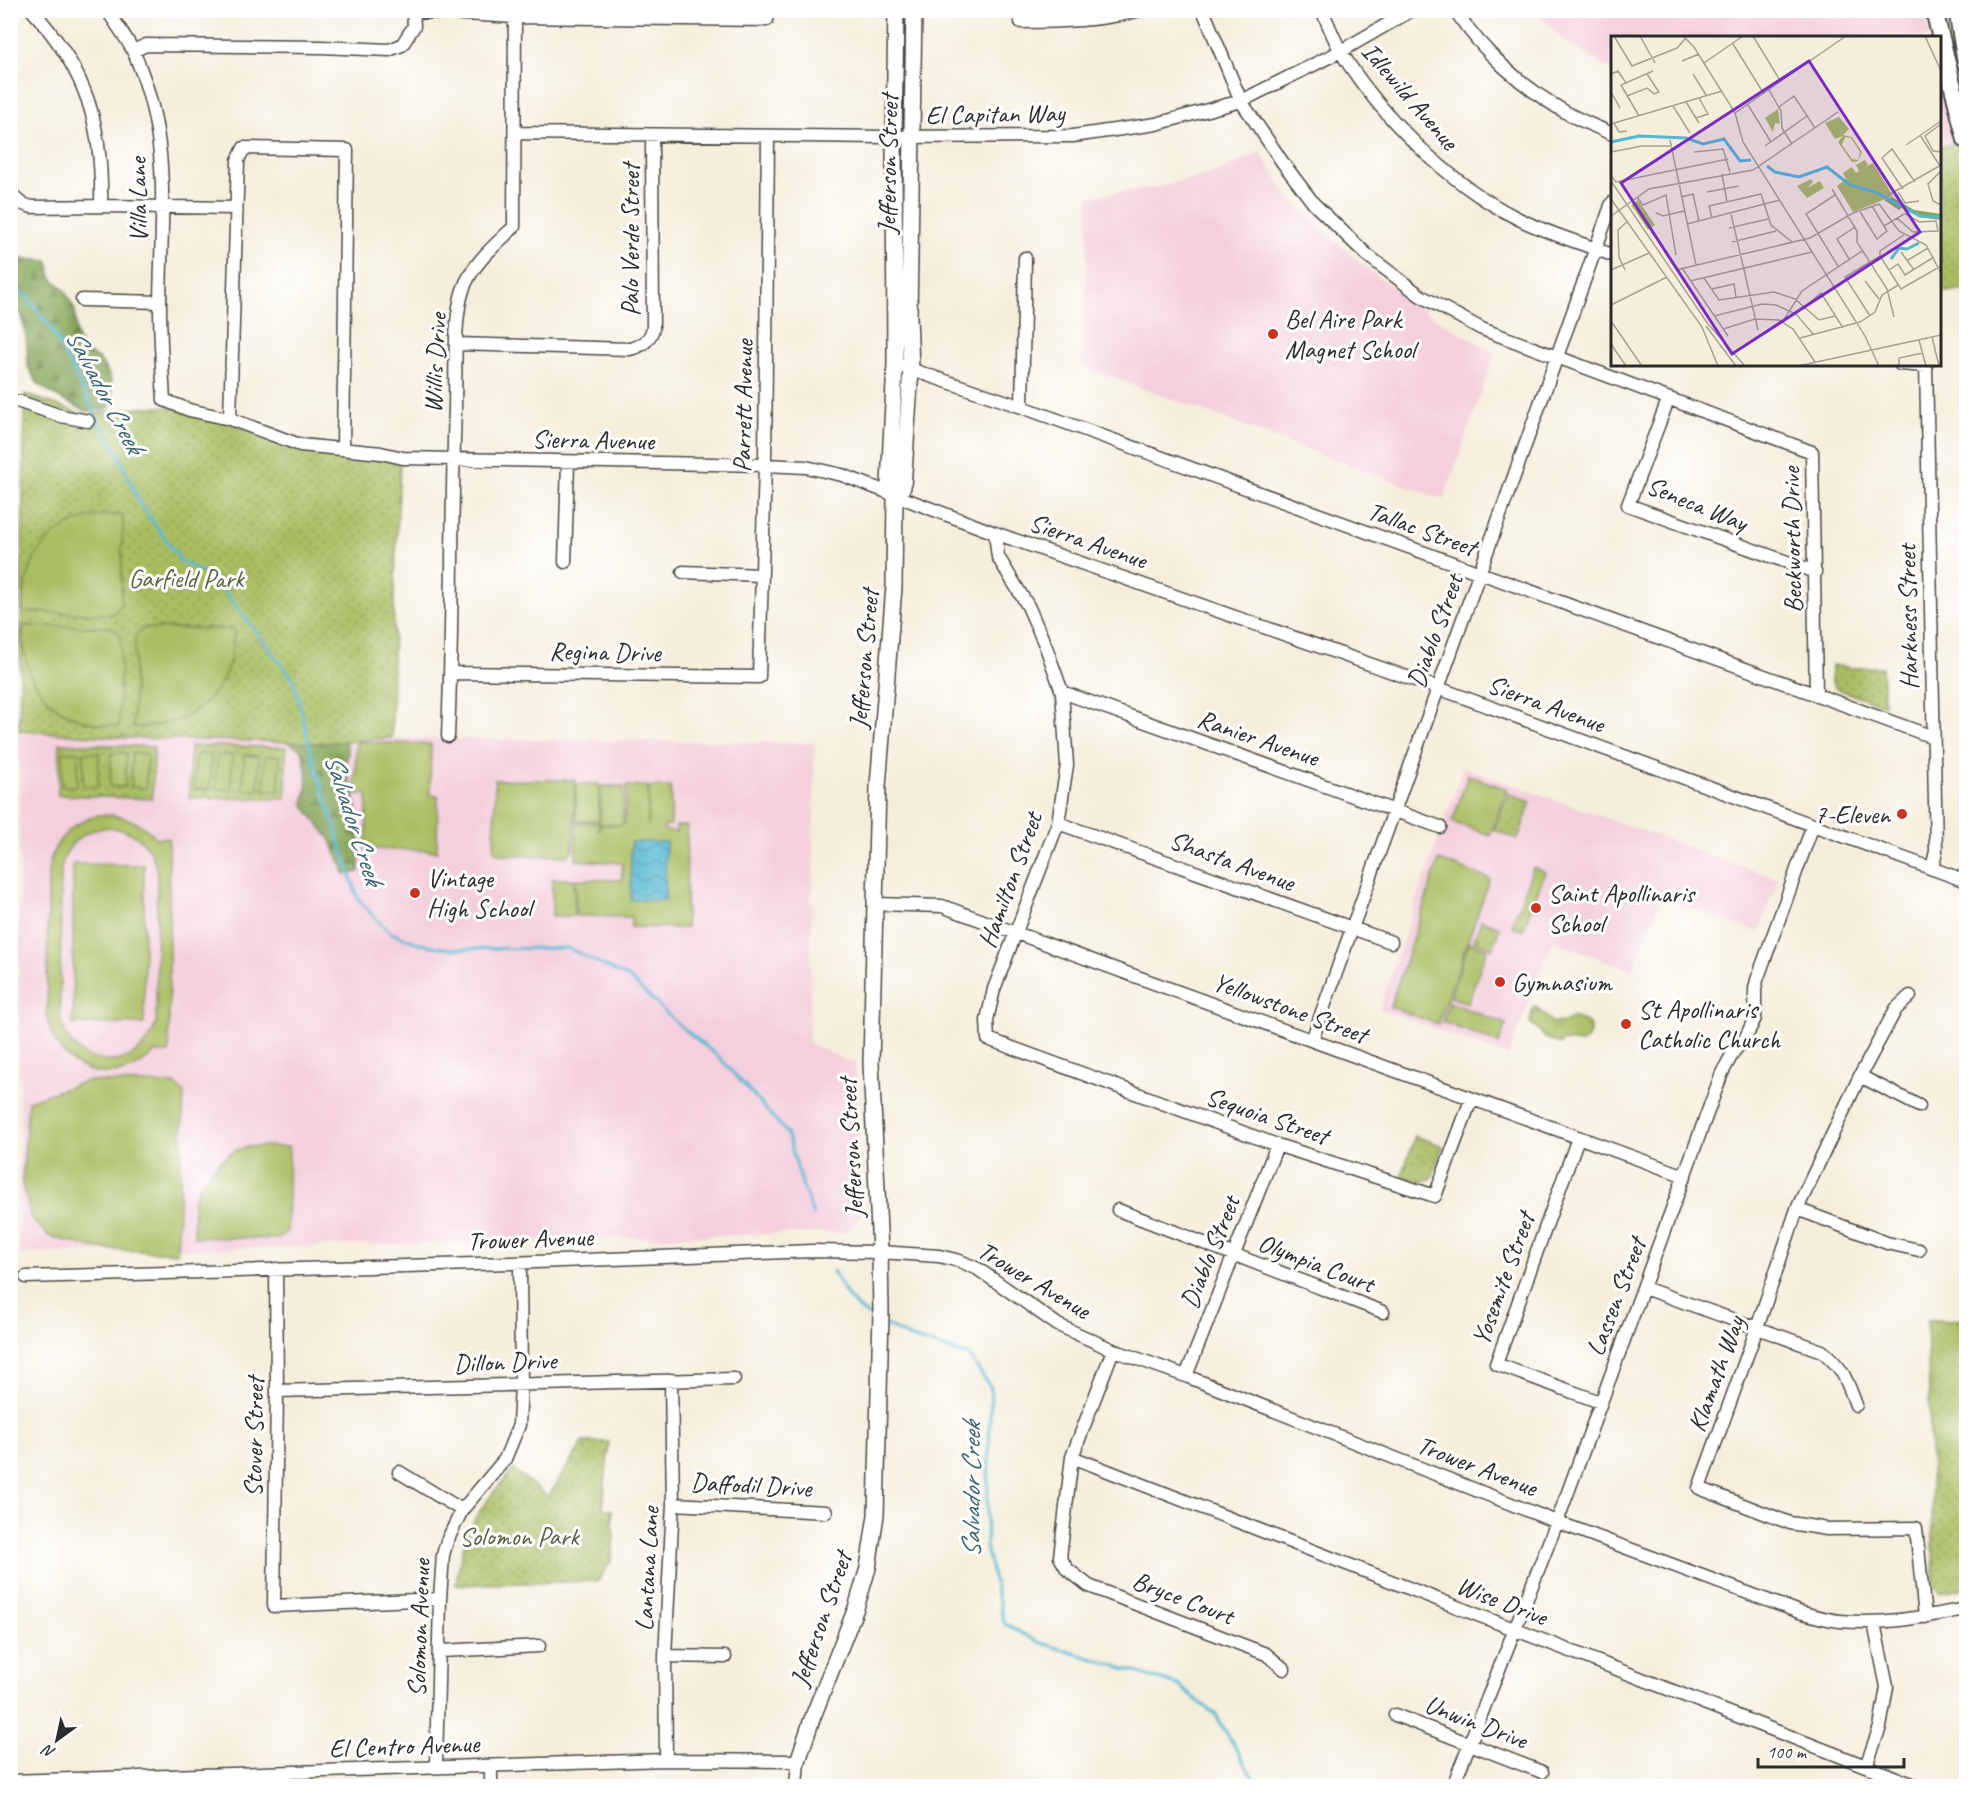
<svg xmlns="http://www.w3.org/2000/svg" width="1977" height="1797" viewBox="0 0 1977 1797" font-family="Caveat,sans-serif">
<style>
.built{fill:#f4cfdd}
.grass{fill:url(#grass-tufts);stroke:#6a7446;stroke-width:1.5}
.forest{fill:url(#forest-firs);stroke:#586842;stroke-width:1.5}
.park{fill:url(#park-dots);stroke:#6a7446;stroke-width:1.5}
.pitch{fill:#a9be62;stroke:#6a7446;stroke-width:1.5;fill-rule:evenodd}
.water{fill:url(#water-waves);stroke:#3f717e;stroke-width:1.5}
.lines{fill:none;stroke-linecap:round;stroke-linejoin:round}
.stream{stroke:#53b7d2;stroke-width:3}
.minor-casing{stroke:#494845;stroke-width:15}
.major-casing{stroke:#494845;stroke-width:18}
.highway-casing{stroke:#494845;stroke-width:20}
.minor{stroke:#fff;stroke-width:12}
.major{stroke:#fff;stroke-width:15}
.highway{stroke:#fff;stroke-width:16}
.poi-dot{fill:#c8321e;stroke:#fff;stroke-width:2}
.labels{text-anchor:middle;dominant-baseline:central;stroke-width:6;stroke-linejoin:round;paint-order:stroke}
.street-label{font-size:26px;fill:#2b2b2b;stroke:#fff}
.poi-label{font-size:26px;fill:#2b2b2b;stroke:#fff;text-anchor:start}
.park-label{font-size:26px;fill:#575e3e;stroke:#fff}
.water-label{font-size:27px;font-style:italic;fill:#3b636e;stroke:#fff}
.inset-river{fill:none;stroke:#53b7d2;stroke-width:3}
.inset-road{fill:none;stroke:#a4a095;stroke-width:1.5}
.view{fill:#7b2cbf;fill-opacity:0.15;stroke:#7b2cbf;stroke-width:3}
.inset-edge{fill:none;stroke:#2b2b2b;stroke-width:3}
</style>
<defs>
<pattern id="grass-tufts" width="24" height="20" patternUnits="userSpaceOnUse" patternTransform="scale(1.5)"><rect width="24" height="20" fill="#a9be62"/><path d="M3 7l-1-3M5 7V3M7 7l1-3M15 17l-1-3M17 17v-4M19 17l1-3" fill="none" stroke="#8a9b51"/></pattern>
<pattern id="forest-firs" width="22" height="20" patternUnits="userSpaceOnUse" patternTransform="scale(1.5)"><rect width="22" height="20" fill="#86a558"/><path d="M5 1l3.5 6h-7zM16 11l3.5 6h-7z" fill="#6e8749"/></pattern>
<pattern id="park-dots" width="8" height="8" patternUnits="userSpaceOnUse" patternTransform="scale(1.5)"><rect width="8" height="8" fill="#a9be62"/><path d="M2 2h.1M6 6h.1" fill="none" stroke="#8a9b51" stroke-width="1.8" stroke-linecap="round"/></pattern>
<pattern id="water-waves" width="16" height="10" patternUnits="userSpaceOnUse" patternTransform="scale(1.5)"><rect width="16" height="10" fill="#53b7d2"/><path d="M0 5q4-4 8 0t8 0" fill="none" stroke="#4595ab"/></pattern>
</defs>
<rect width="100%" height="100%" fill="#fff"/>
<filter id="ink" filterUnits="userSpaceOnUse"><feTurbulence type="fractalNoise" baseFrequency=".0167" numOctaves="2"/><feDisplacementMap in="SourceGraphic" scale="12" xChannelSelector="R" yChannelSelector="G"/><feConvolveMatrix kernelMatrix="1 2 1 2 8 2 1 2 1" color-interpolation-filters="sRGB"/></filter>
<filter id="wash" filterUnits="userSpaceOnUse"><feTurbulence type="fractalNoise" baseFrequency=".008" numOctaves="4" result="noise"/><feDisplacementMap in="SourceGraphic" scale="24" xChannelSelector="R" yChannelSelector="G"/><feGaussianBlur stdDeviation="1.35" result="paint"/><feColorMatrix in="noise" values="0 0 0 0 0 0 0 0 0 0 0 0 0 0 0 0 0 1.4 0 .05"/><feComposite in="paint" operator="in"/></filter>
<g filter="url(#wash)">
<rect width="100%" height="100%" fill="#f5eedb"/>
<path class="built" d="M1534,11h390l7,26 -319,1v31l-11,-4 -37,-25z
M1940,70l18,72 -18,3z
M1260,152l26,41 44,44 44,37 56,41 65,38 -51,147 -362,-134 7,-169 75,-11 57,-15z
M19,731l110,7 192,5 71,-5 423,5 -6,300 47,22 4,151 -14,16 -827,22z
M1463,767l315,112 -19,53 -98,-34 -29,72 -79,-29 -45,115 -129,-47z"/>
<path class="grass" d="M1533,867l12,5 -22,58h-3l-8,-4z
M1535,1006l18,17 12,-1 8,-5 13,5 5,5 -3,12 -7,4 -18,-2 -2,3 -16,-6 -8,-10 -7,-5 3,-16z"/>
<path class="forest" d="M20,258l29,3 2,16 14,14 10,19 1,24 7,16 17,10 10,16 3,20 -2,10 -7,4 -18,1 -27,-13 -21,-14 -10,-17 -1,-21 -5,-31 -11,-8v-48z
M275,735h68l5,16 -2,15 11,42 3,37 -1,27 -14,2 -15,-35 -25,-32c-3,-7 0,-8 1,-15 2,-14 -1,-28 -4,-42z"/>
<path class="park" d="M1959,143l7,61v85l-26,4v-146z
M25,394l60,21 60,-8h30l82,25 117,22 26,10 -6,135 -2,139 -71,5 -192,-5 -110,-7z
M1832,665l20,3 30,-1 2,38 -48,-16 -5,-9z
M60,743l94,4 -2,52 -94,-4z
M190,746l96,1v52l-97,-1z
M1508,793l23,9 -13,37 -24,-9z
M1481,920l19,7 -8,21 -18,-7z
M1415,1136l28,10 -11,32 -10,4 -20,-6z
M1966,1319v269l-26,5 -6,-7 -7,-265z
M583,1442h26l-6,66 9,2 2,27 -3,24 -13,20 -142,4c7,-58 21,-73 57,-116l35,28z"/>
<path class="pitch" d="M101,515h22l-2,90 -8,9 -90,-2c1,-53 23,-87 78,-97z
M23,626l89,1 9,9 -2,90c-62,-2 -98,-37 -96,-100z
M143,628l91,1c-1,62 -39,99 -101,98l2,-91z
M356,742l75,2 -1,51 8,1 -1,55 -71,-2 1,-55h-12z
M63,752h15l-1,34h-15z
M84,752l15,1 -1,34 -15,-1z
M111,753h15l-1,34h-15z
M132,753l15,1 -1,34 -15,-1z
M196,754l15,1 -1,34h-16z
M217,755h15l-1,35 -15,-1z
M244,755l15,1 -1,34h-15z
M265,756h15l-1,35 -15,-1z
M1468,775l39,14 -17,46 -38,-13z
M495,780h80l-2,70 -6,6 -63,-1 -10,-4z
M576,784h23v37h-23z
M601,786h22v38h2l1,-38h22v39l1,-38h22v38h-6v6l11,1v-6h11l-1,102 -55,-1v-10l-55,-1v-37l46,1v-17l-46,-3v-37h23v9l1,-7h23l-23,-1z
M99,815c23,-1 42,6 57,23h13v215h-12l-1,-2c-41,43 -103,21 -109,-38l1,-138c2,-31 21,-52 51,-60zM101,828c31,-3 54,17 56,48l-1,146c-15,57 -91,50 -96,-9l1,-145c5,-22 18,-35 40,-40z
M1439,860l51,19 -52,145 -48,-17z
M73,864l71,1v159h-71z
M552,879h22v37h-22z
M1469,942l18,7 -19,54 -18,-6z
M1449,1002l57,22 -7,19 -57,-21z
M86,1081l90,3 8,9 -7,160 -79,-4 -49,-13 -17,-16 -10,-36 6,-83z
M266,1146l23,1 -2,84 -9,8 -84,-2c0,-13 -1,-26 0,-38 3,-19 30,-45 48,-51 7,-2 16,-1 24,-2z"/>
<path class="water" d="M631,842h35l-1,58h-34z"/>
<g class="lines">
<path class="stream" d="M10,287l16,8 28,38 47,93 15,23 24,55 41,57 33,17 79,101 22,87 43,133 16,18 17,16 30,11 30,5 117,-1 61,30 48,45 43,35 67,75 16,54 10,28
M833,1271c12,23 18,35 42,48
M886,1325l23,12 60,19 22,32 -5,159 18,76 34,19 140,43 38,30 42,71"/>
</g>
</g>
<g filter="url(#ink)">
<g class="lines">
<g class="minor-casing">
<path id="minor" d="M32,10c55,61 71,115 69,196
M107,10c9,14 20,28 27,43 38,86 27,161 26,252 0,31 2,63 4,95l25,10 41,9 70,26 81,8 22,5 362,7 41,2 36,8 153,58 443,155 528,193
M1021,10v12c40,0 80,-1 119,-12
M1203,10l38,91 42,62 31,41 53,51 54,41 61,33 330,123 4,243
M1322,10c6,14 12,29 19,42 39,63 107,131 174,165 30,16 65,25 97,38
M1455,10c27,42 69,78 112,103 14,8 30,14 45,21
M413,11l102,6 252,3v-10
M133,51l13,-6 175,2 68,3 13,-5 12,-19 -1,-16
M515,133l370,4 188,-1 83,-12 85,-23 100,-50 71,-41
M10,188c3,12 11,16 22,19l69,-1 135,2
M82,300l78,2
M457,344l173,5c12,-3 19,-8 23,-20l-1,-194
M895,364l127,43 911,330
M1900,364l26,2
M1926,364l10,487 -4,18
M10,400l10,2 41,14 27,5
M1668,400l-40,105 187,67
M1022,407l3,-149
M230,419l8,-259 6,-12 103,2 -4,298
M995,533l3,24 30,49 18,41 16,45 5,73 -9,58 -64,166 -7,31 1,19 289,106 158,51 36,-96
M565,562l3,-100
M683,572l78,3
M451,673l308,4 6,-212 3,-329
M1062,692l378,135
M448,736c5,-109 3,-219 7,-328 1,-32 -2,-89 8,-118 9,-26 32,-45 51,-63l1,-217
M1058,823l333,119
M876,904l66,2 743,270
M1910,996l-14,13 -36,67 -63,133 -40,119 -58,160 91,35 37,6 89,-1 9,89
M1312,1040l300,-837
M1860,1076l59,30
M1578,1138l-82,226 104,38
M1797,1209l90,34 32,7
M1118,1210l265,102
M276,1269l1,122 -3,215 166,-7
M26,1277l484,-14 302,-12 68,1 59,4 21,5 18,8 80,56 55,25 73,26 371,146 242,90c13,3 28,8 41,9 44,4 84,-4 126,-12
M1644,1288l178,63c22,18 24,28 34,54
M1113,1350l-41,107 -12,100 7,12 22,17 177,68 18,15
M1186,1376l91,-231
M277,1391l457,-12
M1072,1457l845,329
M399,1472l63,38
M673,1504l153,8
M441,1651l98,-5
M665,1656l60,1
M1395,1715l147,57
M666,1760l-1,-104 8,-152 -2,-124
M436,1766l4,-167 3,-44 4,-14 15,-31 43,-51 14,-34 2,-41 -1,-121
M1866,1766l14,-39 7,-40 -13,-64
M10,1781l656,-21 132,1 -2,25
M305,1786l1,-14
M491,1786v-20
M1453,1786l104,-264 165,-449 12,-22 11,-12 10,-21v-29l2,-9 56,-155"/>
</g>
<g class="major-casing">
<path id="major" d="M895,494l8,-7 8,-118 -2,-53 5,-306
M798,1761l14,-42 44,-111 12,-40 8,-53 5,-203 -1,-60 -9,-188 7,-278 16,-199 1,-93 -6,-10 6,-120 -1,-227 2,-127"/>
</g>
<g class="highway-casing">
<path id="highway" d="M1934,10l32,130
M1957,10l9,53"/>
</g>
<use href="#minor" class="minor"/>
<use href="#major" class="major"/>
<use href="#highway" class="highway"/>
</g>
</g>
<g class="poi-dot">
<circle cx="1273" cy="334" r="6"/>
<circle cx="1902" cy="814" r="6"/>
<circle cx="415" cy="893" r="6"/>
<circle cx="1536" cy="908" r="6"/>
<circle cx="1500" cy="982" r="6"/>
<circle cx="1626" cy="1024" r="6"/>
</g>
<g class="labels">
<g class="street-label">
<text transform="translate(1410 96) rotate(49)">Idlewild Avenue</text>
<text transform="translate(995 114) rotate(-1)">El Capitan Way</text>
<text transform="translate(888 164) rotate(-89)">Jefferson Street</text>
<text transform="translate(138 200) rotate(-91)">Villa Lane</text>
<text transform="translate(630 240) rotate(-90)">Palo Verde Street</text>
<text transform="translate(435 363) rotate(-87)">Willis Drive</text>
<text transform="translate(743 406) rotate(-89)">Parrett Avenue</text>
<text transform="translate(593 440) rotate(1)">Sierra Avenue</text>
<text transform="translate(1697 504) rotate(22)">Seneca Way</text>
<text transform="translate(1422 529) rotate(20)">Tallac Street</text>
<text transform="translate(1792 540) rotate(-91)">Beckworth Drive</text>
<text transform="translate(1088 541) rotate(19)">Sierra Avenue</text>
<text transform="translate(1908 617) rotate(-91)">Harkness Street</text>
<text transform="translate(1435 631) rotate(-70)">Diablo Street</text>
<text transform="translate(605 652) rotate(1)">Regina Drive</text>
<text transform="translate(864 659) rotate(-85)">Jefferson Street</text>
<text transform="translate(1546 704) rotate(20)">Sierra Avenue</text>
<text transform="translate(1258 738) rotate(19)">Ranier Avenue</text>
<text transform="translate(1232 861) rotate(20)">Shasta Avenue</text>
<text transform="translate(1010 880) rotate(-70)">Hamilton Street</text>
<text transform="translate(1290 1008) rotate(20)">Yellowstone Street</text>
<text transform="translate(1267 1116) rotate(19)">Sequoia Street</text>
<text transform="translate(851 1148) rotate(-93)">Jefferson Street</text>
<text transform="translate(530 1239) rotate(-2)">Trower Avenue</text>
<text transform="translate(1210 1252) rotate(-68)">Diablo Street</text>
<text transform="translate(1316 1263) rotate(21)">Olympia Court</text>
<text transform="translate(1503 1279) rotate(-70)">Yosemite Street</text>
<text transform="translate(1034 1280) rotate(31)">Trower Avenue</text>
<text transform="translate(1616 1297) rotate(-69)">Lassen Street</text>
<text transform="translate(505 1362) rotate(-2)">Dillon Drive</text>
<text transform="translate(1716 1374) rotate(-70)">Klamath Way</text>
<text transform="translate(254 1437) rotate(-89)">Stover Street</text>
<text transform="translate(1477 1466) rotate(21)">Trower Avenue</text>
<text transform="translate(751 1485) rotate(3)">Daffodil Drive</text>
<text transform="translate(647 1569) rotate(-87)">Lantana Lane</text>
<text transform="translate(1183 1598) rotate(21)">Bryce Court</text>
<text transform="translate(1502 1601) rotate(21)">Wise Drive</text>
<text transform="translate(821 1619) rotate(-71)">Jefferson Street</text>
<text transform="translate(419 1628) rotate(-88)">Solomon Avenue</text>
<text transform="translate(1476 1722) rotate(21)">Unwin Drive</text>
<text transform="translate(404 1746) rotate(-2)">El Centro Avenue</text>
</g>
<g class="poi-label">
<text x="1285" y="319">Bel Aire Park<tspan x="1285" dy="30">Magnet School</tspan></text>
<text x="1890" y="814" text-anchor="end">7-Eleven</text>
<text x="427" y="878">Vintage<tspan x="427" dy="30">High School</tspan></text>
<text x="1548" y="893">Saint Apollinaris<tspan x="1548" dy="30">School</tspan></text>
<text x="1512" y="982">Gymnasium</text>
<text x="1638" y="1009">St Apollinaris<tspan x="1638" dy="30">Catholic Church</tspan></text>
</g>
<g class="park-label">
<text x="186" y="578">Garfield Park</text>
<text x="519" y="1536">Solomon Park</text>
</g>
<g class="water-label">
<text transform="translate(105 391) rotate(62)">Salvador Creek</text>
<text transform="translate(354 819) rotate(72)">Salvador Creek</text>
<text transform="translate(971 1490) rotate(-90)">Salvador Creek</text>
</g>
</g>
<g transform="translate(1611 36)">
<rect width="330" height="330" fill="#f5eedb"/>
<path d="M281,161l22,13 27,4v6l-22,-3 -15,-11 -5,4 -15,-10z" fill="#86a558"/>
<path d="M167,73l2,15 -5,-1 -2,9 -8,-14zM254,124l3,5 -4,3 9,-5 20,33 -40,16 -16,-26 9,-7 -3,-6 9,-6 4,6 3,-2 -3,-6zM27,164l17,25 -7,5 -17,-25z" fill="#a9be62"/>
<path d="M228,81l10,12 -6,6 9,2 10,15 -4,9 -6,1 -14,-20 5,-6 -8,3 -10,-16zM234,101l6,1 9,14 -2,8 -6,-1 -10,-14zM200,143l2,3 -6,6 13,-7 4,7 -17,10 -10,-12z" fill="#a9be62" fill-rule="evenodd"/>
<path class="inset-river" d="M0,106l28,-6 47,2 17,6 21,-5 16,22 11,-1M156,130l8,6 24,5 28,-10 23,18 25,7 45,24 21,1M280,223l8,-11 8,1 12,-6"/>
<path class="inset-road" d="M3,0l18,30 45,-18 8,-9M29,0l15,27M72,0l11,11 41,66 111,-77M142,0l28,46M314,0l16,35M122,8l31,50M71,25l17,-7M93,27l39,-27M0,38l7,-3 8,12M82,38l13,21M158,54l12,21 1,17 10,16M0,56l9,16M16,60l20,-8 7,6 5,-2 -12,-18M75,66l13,21M137,69l23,37M62,70l17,27M168,71l15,-11 21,32M124,77l8,29 122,194 14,30M28,80l-18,-31 32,-14M85,82l12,-4 -9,-16M3,87l5,9 8,-1M0,88l111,-33M330,88l-16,12 8,15 8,1M309,99l20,31M59,104l26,125M295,109l35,-24M154,110l42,-30M0,116l31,-6h28M83,116l29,-3 7,23M330,135l-13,13 5,17 8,4M111,138l5,28M0,140l5,6 112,-23M0,145l97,143 37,42M221,153l25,42v11l30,47 7,28M292,153l-21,-31 10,-9 23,33M96,156l32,-6M287,156l7,11 14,-2M224,159l-29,19 32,52M26,161l6,8 23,-10 10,60M70,161l12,-3 6,27M274,161l56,-32M0,163l91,128 16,39M248,174l18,29 10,-8 -15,-25M45,177l7,3 21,-5M120,178l27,116M0,180l38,-27 104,-19 85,-58M101,182l-3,-12 52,-12 10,31 21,17M76,188l93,-24M273,190l20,-12h2l13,8 17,-1 2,10 -25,1 -16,-14M118,192l39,-9M121,206l44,-11M290,216l13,18M269,220l21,33 40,-23M269,220v-5l24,-16M238,223l-12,-20 18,-12M297,224l20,-12M71,232l46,68M0,234l38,-17M14,234l-6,-13 -1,-27 10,-9M65,234l134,-32 43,-25 26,-9 20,27 27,14 15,28M278,234l9,-6 7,11 29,-18M93,242l15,22 55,-8 21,7 24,21 16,-4M79,245l122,-29M254,245l14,18M101,253l22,-5 2,13M0,269l56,-28M195,270l15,-13 22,35M103,280l48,-12 14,1 20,9 17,20M259,280l-25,-39 35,-21M0,285l31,45M172,285l19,-30 60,-40M95,290l30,40M112,293l32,-10 24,1 14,9 22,33M321,301l7,29M189,302l60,-16 15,-10 7,-17 16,-10M308,304l7,26M0,308l15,22M187,330l143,-31M288,330v-8l24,-5"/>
<path class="view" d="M198,25l111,171 -188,122 -111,-171z"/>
<rect width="330" height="330" class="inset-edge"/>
</g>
<rect width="1977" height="1797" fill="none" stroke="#fff" stroke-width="36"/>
<g transform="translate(57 1740) rotate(213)" stroke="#ffffff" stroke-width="4.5" paint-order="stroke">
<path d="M0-4.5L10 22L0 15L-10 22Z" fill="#2b2b2b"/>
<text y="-9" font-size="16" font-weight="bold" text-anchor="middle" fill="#2b2b2b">N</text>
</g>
<path d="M1758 1758v9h146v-9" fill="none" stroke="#2b2b2b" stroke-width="3"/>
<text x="1767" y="1758" font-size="18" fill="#2b2b2b" stroke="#ffffff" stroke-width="4.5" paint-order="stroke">100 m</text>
</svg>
